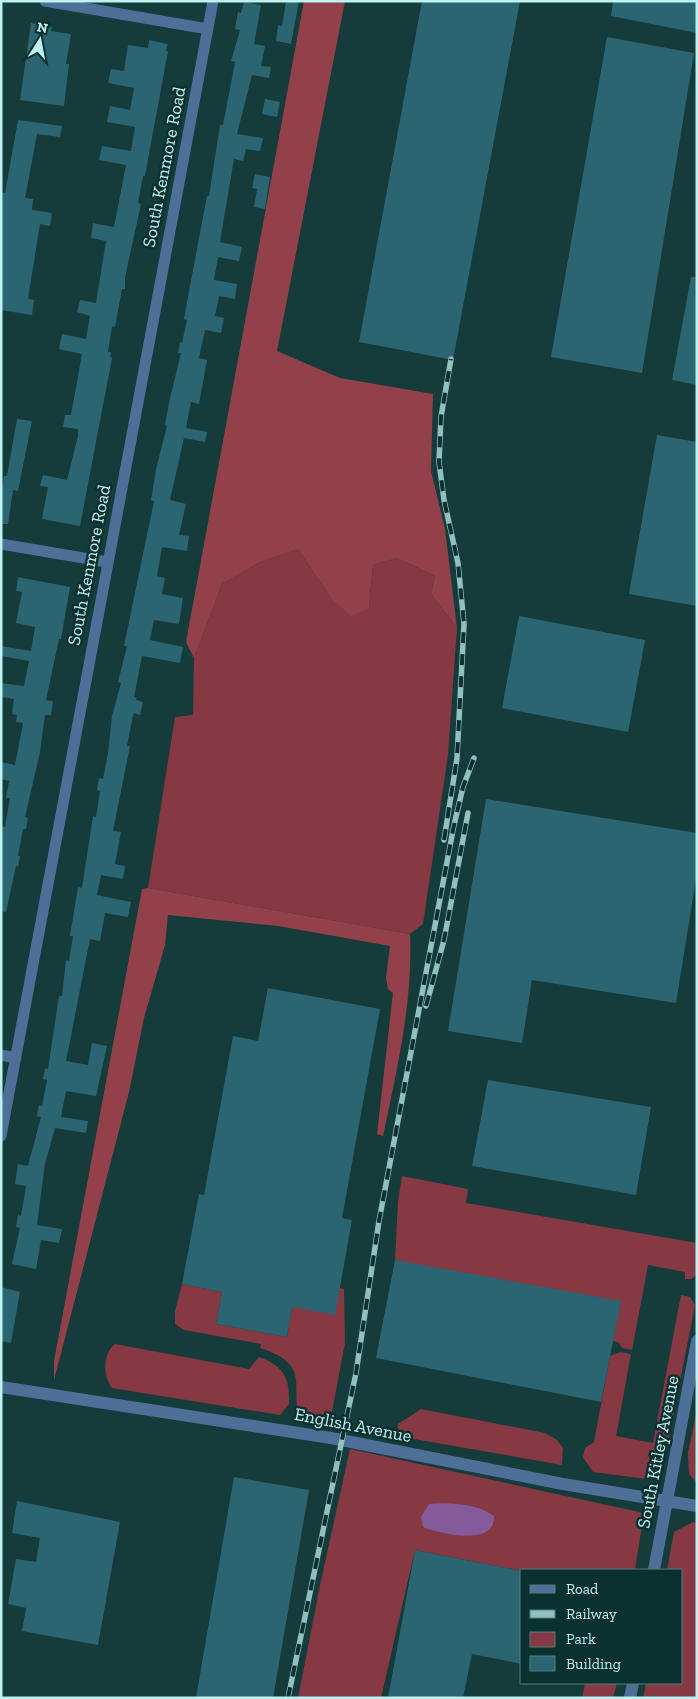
<svg xmlns="http://www.w3.org/2000/svg" width="698" height="1699" viewBox="0 0 698 1699" font-family="'Zilla Slab',serif">
<style>
.green{fill:#863843}
.forest{fill:#92414b}
.water{fill:#855a9b}
.building{fill:#2b6572}
.lines{fill:none;stroke-linecap:round;stroke-linejoin:round}
.minor{stroke:#4d6f98;stroke-width:11}
.tertiary{stroke:#4d6f98;stroke-width:12}
.rail-casing{stroke:#90c0c0;stroke-width:5.5}
.rail{stroke:#0a3130;stroke-width:4;stroke-dasharray:11;stroke-linecap:butt}
.labels{text-anchor:middle;dominant-baseline:central;stroke-width:5;stroke-linejoin:round;paint-order:stroke}
.street-label{font-size:18px;fill:#bef2f1;stroke:#0a3130}
</style>
<rect width="100%" height="100%" fill="#163b3b"/>
<path class="green" d="M298,549l33,49 38,10 4,-43 24,-7 38,18 -4,18 26,34 -9,127 -25,169 -13,10 -262,-46 27,-171 18,-2 1,-57 28,-74 38,-22z
M402,1176l66,13 -2,14 231,40v32l-6,4h-6v-7l-37,-7 -16,85 -10,-2 -3,-5 -224,-83 3,-59z
M182,1284l40,8 -6,32 71,13 5,-30 48,-19 4,1 1,54 -16,84 -29,-5c-11,-36 13,-57 -40,-74l1,-4 -77,-14 -9,-6v-13z
M681,1295l9,2 5,8 -31,158 -17,16 -54,-7 -10,-15 2,-9 9,-6 16,-86 10,-4 11,2 -15,82 37,7z
M115,1344l134,25 10,-12c25,9 31,21 30,47l-9,11 -168,-27c-9,-12 -10,-34 3,-44z
M421,1409l124,24 12,7 6,8 -1,17 -165,-29 1,-12z
M697,1409v74l-8,-9 -1,-21z
M350,1449l294,64 -9,57 -113,1 -107,-21 -34,148h-83l22,-113z
M693,1522l4,1v175h-54l3,-15h36v-113h-15l7,-38z
M585,1683h32l-4,15h-31z"/>
<path class="forest" d="M304,1h41l-68,350 63,27 93,16 -2,77 14,58 12,99 -26,-34 4,-18 -38,-18 -24,7 -4,43 -18,8 -20,-18 -33,-49 -38,13 -38,22 -28,74 -8,-16z
M148,888l262,46c3,68 -13,136 -27,202l-6,-2 16,-141 -5,-4 -2,-11 4,-32 -112,-20 -110,-11 -3,30 -21,73 -15,74 -75,288v-19l88,-472z"/>
<path class="water" d="M429,1504c20,-2 49,0 65,12 2,31 -54,18 -71,11l-2,-10z"/>
<path class="building" d="M286,1h13l-8,43 -15,-3 2,-16 4,1z
M422,1h98l-67,359 -94,-18z
M613,1h84v32l-86,-17z
M244,2l17,3 -7,39 11,2 -4,20 10,1 -2,11 -17,-3 -15,59 26,4 -3,13 -14,-2 -3,12 -9,-2 -14,83 22,5 -3,14 -21,-4 -4,23 23,4 -2,15 -16,-3 -4,20 9,2 -3,15 -16,-3 -6,28 8,2 -8,44 -8,-2 -5,26 21,4 -2,10 -21,-4 -14,62 16,4 -7,31 10,1 -2,15 -25,-4 -5,29 8,2 -3,16 21,4 -4,26 -25,-4 -4,20 33,7 -3,16 -38,-7 -8,41 3,1 -1,2 7,2 -3,13 -6,-2 -2,7 -5,26h3l-17,85 8,1 -6,32 10,2 -2,13 -22,-4 -4,20 34,7 -3,15 -23,-4 -5,28 -10,-2 -24,122 22,4 4,-22 15,3 -11,50 -30,-5 -5,26 27,4 -2,12 -31,-5 -10,36 -8,61 25,4 -3,14 -18,-3 -5,29 -24,-5 8,-36 -4,-1 2,-12 3,1 5,-30 -11,-2 3,-20 10,2 13,-49 -4,-1 2,-11 3,1 5,-26 -4,-1 2,-11 3,1 11,-73h3l4,-36 3,1 4,-25h-3l8,-49 4,1 11,-72 3,1 4,-26 -3,-1 2,-12 4,1 5,-26 4,-37 9,-33 -3,-1 9,-36h-3l30,-145 -3,-1 5,-31 11,-43 -2,-1 4,-22 12,-50h-3l2,-11 2,1 5,-23 -3,-1 2,-12 21,-111h2l11,-71h3l12,-63 -4,-1 9,-31 -5,-1 3,-17 3,1z
M31,23l21,4 -1,4 20,3 -5,30h3l-5,42 -44,-6z
M607,37l87,16 -52,320 -91,-16z
M149,40l19,4 -2,7h2l-23,125h-2l-5,27 3,1 -16,73v12h-3l-7,38 -3,-1 -4,26h3l-1,5 2,1 -32,168 -38,-7 6,-32 -8,-1 3,-11 24,5 11,-44v-7l-15,-2 2,-12h6l11,-61 -23,-5 3,-15 24,5 4,-23 -13,-4 3,-12 16,3 10,-62 -15,-3 2,-15 21,4 12,-62 -27,-5 3,-14 29,5 4,-24 -28,-5 3,-16 20,4 4,-22 -26,-5 3,-14 13,2 4,-26 20,3z
M265,99l15,3 -3,15 -15,-3z
M18,120l44,6 -2,11 -23,-3 -12,64 8,1 -1,11 20,3 -2,13 -10,-2 -12,75 6,1 -2,15 -31,-5v-118l4,1z
M255,174l15,3 -5,32 -11,-2 3,-18 -5,-1z
M691,277h6v108l-25,-5z
M17,419l15,2 -14,70 -5,-1 -5,34h-7v-28l3,-20h3z
M657,435l40,7v164l-68,-12z
M18,577l52,10 -9,52h-2l-13,61 7,1 -2,14h-6l-5,37 -15,65 3,1 -2,11h-3l-5,27h2l-2,11 -2,-1 -10,46 -5,-1v-85l4,1 5,-29h-4l3,-17 -8,-2v-17l14,3 8,-42 -7,-1 1,-7 -5,-1 2,-15 -13,-2v-14l23,3 5,-25 -28,-5v-10l30,5 4,-24 -19,-4 6,-31 -6,-1z
M519,616l126,24 -17,92 -126,-24z
M486,799l211,34v40l-21,130 -144,-23 -10,63 -74,-12z
M268,988l112,21 -38,209 10,2 -17,95 -43,-8 -5,30 -71,-13 6,-32 -40,-8 17,-90 5,1 29,-159 25,5z
M488,1080l163,27 -15,88 -164,-29z
M395,1260l226,41 -20,101 -225,-44z
M1,1287l19,5 -9,51 -10,-2z
M234,1477l75,13 -36,208h-77z
M17,1501l103,21 -22,123 -76,-14 4,-23 -18,-4 8,-45 20,3 4,-24 -28,-5z
M415,1550l107,21v93l-50,-10 -9,44h-75z"/>
<g class="lines">
<path class="minor" d="M45,1l163,28
M1,544l106,18
M1,1055l15,3
M1,1136l212,-1135"/>
<path class="tertiary" d="M1,1387l330,51 232,46 134,22
M654,1570l43,-229
M630,1698l3,-15"/>
<g class="rail-casing">
<path id="rail" d="M444,840l13,-82 7,-134 -6,-61 -14,-63 -5,-38 2,-45 10,-58
M426,1006l18,-66 24,-127
M288,1698l68,-325 23,-152 75,-396 9,-38 11,-29"/>
</g>
<use href="#rail" class="rail"/>
</g>
<g class="labels">
<g class="street-label">
<text transform="translate(164 167) rotate(-79)">South Kenmore Road</text>
<text transform="translate(89 565) rotate(-79)">South Kenmore Road</text>
<text transform="translate(353 1425) rotate(11)">English Avenue</text>
<text transform="translate(658 1452) rotate(-79)">South Kitley Avenue</text>
</g>
</g>
<rect width="698" height="1699" fill="none" stroke="#bef2f1" stroke-width="5"/>
<rect x="520" y="1569" width="162" height="115" fill="#0a3130" stroke="#527e7d"/>
<rect x="530" y="1585" width="25" height="8" fill="#4d6f98" stroke="#527e7d"/>
<text x="566" y="1594" font-size="15" fill="#bef2f1">Road</text>
<rect x="530" y="1610" width="25" height="8" fill="#90c0c0" stroke="#527e7d"/>
<text x="566" y="1619" font-size="15" fill="#bef2f1">Railway</text>
<rect x="530" y="1632" width="25" height="15" fill="#863843" stroke="#527e7d"/>
<text x="566" y="1644" font-size="15" fill="#bef2f1">Park</text>
<rect x="530" y="1656" width="25" height="15" fill="#2b6572" stroke="#527e7d"/>
<text x="566" y="1669" font-size="15" fill="#bef2f1">Building</text>
<g transform="translate(40 40) rotate(11)" stroke="#0a3130" stroke-width="4" paint-order="stroke">
<path d="M0-4L9 19L0 12L-9 19Z" fill="#bef2f1"/>
<text y="-8" font-size="14" font-weight="bold" text-anchor="middle" fill="#bef2f1">N</text>
</g>
</svg>
